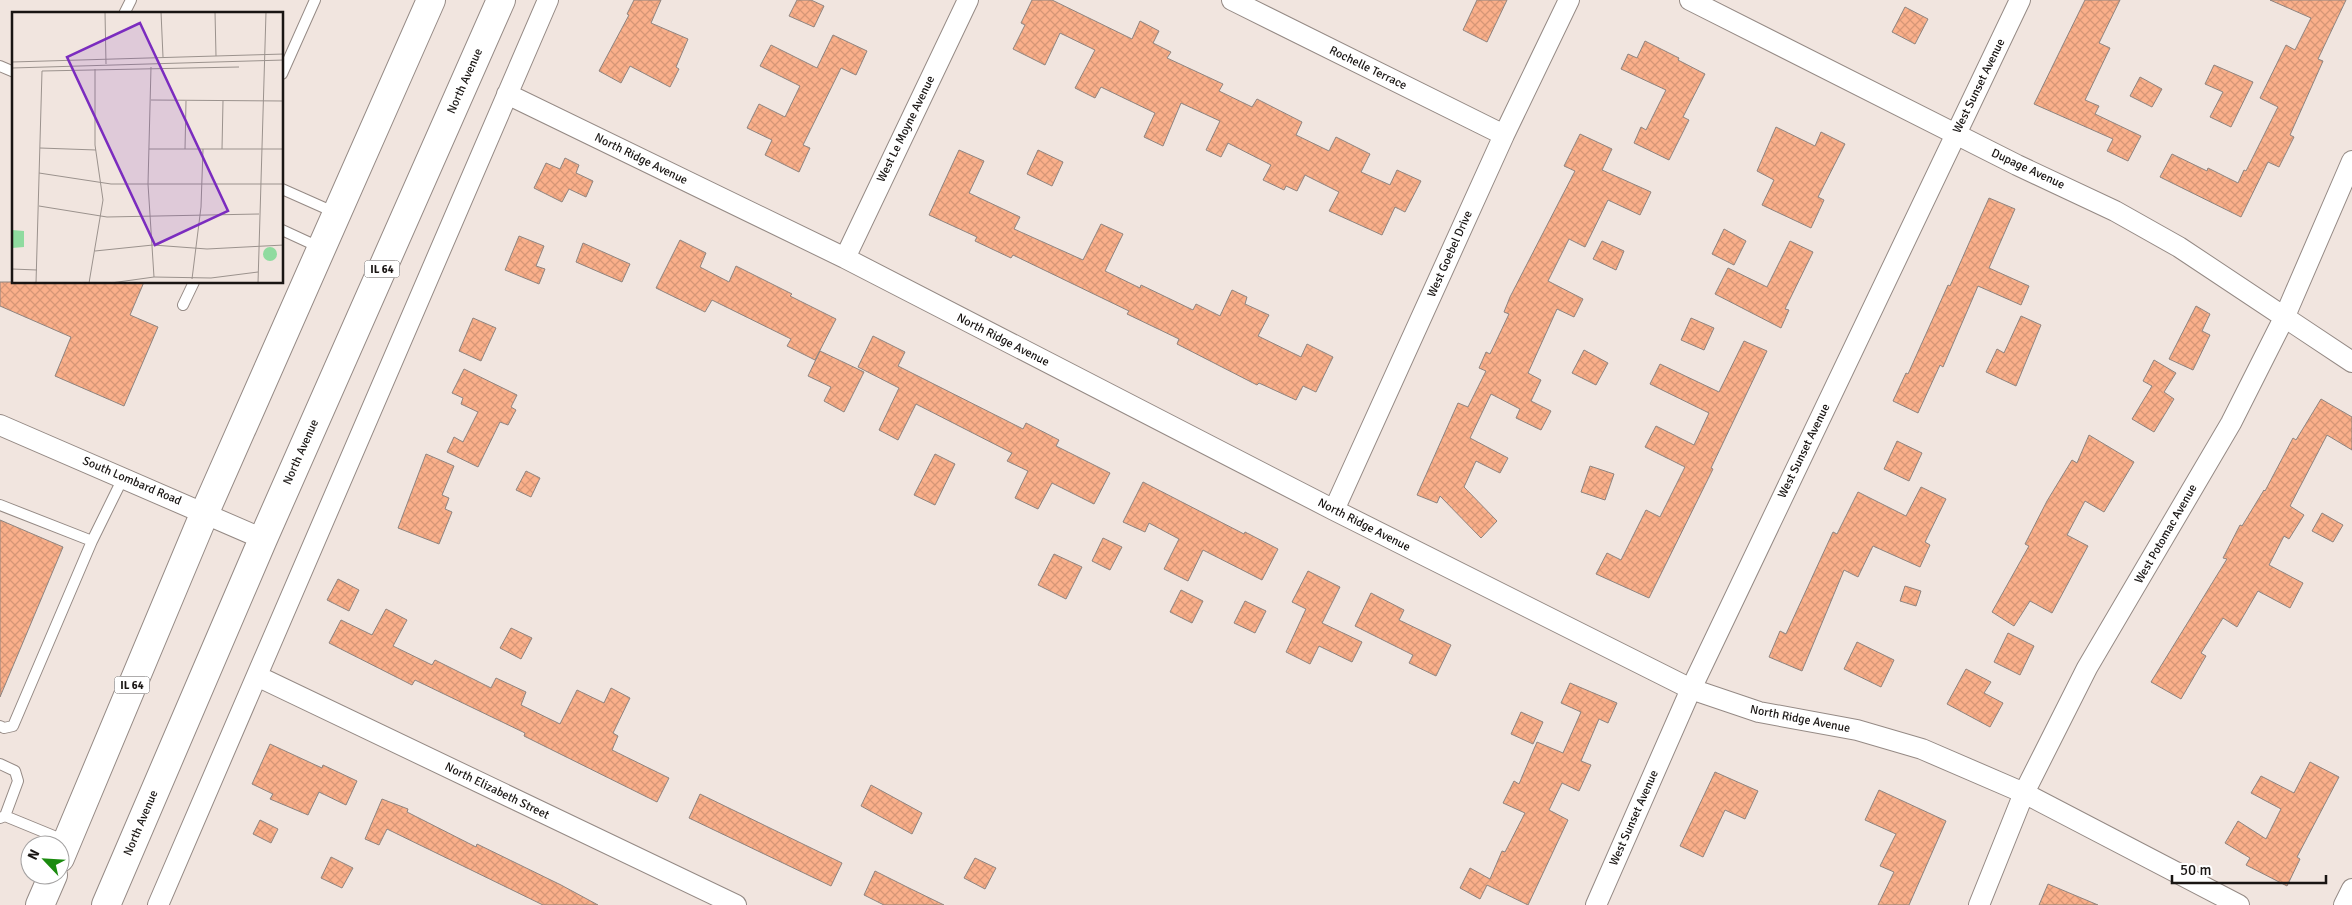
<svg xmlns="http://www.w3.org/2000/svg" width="2352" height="905" viewBox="0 0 2352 905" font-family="Signika,sans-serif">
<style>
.building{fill:url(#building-cross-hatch);stroke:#8f847f}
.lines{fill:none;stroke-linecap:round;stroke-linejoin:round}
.lane-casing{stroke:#958a85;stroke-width:12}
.street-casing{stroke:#958a85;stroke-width:22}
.primary-casing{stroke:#958a85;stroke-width:30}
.lane{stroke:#fff;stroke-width:10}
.street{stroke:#fff;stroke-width:20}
.primary{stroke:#fff;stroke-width:28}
.labels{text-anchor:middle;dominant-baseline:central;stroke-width:4;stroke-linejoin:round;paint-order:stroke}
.shield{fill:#fff;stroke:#5e5b5a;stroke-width:1}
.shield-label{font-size:11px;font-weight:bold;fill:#191513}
.street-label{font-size:12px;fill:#191513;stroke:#fff}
.inset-road{fill:none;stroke:#9b928d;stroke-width:1}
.view{fill:#7b2cbf;fill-opacity:0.15;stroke:#7b2cbf;stroke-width:2.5}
.inset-edge{fill:none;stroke:#191513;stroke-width:2.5}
</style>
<defs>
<pattern id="building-cross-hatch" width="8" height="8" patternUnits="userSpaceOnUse" patternTransform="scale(1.25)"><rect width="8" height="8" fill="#faaf8a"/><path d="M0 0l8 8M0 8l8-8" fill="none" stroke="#d69676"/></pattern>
</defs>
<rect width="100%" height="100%" fill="#f1e5df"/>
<path class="building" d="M634,0h27l-10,23 37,16 -12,28 3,2 -9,18 -40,-21 -9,17 -22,-12 30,-56 -2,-1z
M797,0h14l13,6 -10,21 -25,-11z
M1032,0h20l80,39 8,-18 19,10 -6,12 18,9 -4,6 56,26 -4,7 33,16 5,-8 45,23 -6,13 33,16 7,-14 34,17 -9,18 29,13 7,-15 24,11 -16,31 -10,-5 -13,28 -53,-24 10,-19 -34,-17 -8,16 -11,-5 -2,4 -21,-10 8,-15 -43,-22 -7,14 -15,-7 14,-29 -39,-18 -18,43 -19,-9 11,-24 -54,-26 -6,11 -20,-10 20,-38 -35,-17 -15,32 -32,-16 12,-24 -4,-2z
M1477,0h30l-20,42 -24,-12z
M2085,0h35l-21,43 11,5 -25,52 14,6 -4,8 46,22 -13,25 -21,-10 6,-12 -79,-35z
M2270,0h76l-28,59 5,2 -33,74 4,2 -15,30 -11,-5 -27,55 -81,-40 12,-23 35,17 1,-3 30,15 6,-13 2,1 32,-64 -18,-9 26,-53 9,5 16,-32z
M1905,7l23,12 -13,25 -23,-12z
M833,35l34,16 -11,24 -15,-7 -38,77 7,3 -11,24 -34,-17 7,-15 -25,-12 12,-24 26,13 15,-31 -40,-20 11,-21 46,23z
M1645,41l34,17 -1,2 27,14 -22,43 6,3 -20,40 -35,-17 7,-16 5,3 20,-40 -45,-21 7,-15 9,4z
M2214,65l39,17 -22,45 -21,-10 13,-25 -18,-8z
M2140,77l22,12 -10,18 -22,-11z
M1776,127l39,19 6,-14 24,12 -27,53 6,3 -13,28 -49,-23 12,-25 -17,-9z
M1580,134l32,15 -10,21 49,22 -11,23 -32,-15 -23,47 -16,-8 -21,42 35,18 -9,18 -17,-8 -29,64 13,7 -10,21 20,10 -10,19 -25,-12 4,-9 -29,-15 -21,44 38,20 -8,15 -24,-12 -12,26 33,34 -16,17 -41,-42 -3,7 -20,-8 41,-92 10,4 18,-36 -7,-3 7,-16 4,2 19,-40 -5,-2 6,-15 65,-126 -11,-5z
M959,150l25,11 -15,32 51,24 -6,12 69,31 18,-36 22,10 -18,37 35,17 1,-3 52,25 3,-6 24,12 12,-26 15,7 -2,7 24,11 -11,21 43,21 6,-13 26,13 -17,35 -13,-6 -7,14 -37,-17 -2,2 -80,-41 2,-5 -52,-25 2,-3 -116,-56 -2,3 -36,-17 2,-4 -48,-22z
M1038,150l25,12 -11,24 -25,-12z
M565,158l14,7 -3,8 17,8 -7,16 -17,-8 -7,13 -28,-14 12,-25 14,6z
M1989,198l26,11 -26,59 40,18 -8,19 -43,-19 -35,81 -3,-2 -22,48 -25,-12 13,-28 2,1 40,-89 2,1z
M1724,229l22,12 -12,24 -22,-11z
M519,236l25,10 -8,20 9,3 -6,15 -34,-14z
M680,240l26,13 -6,14 29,15 7,-16 56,28 -2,2 46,23 -21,41 -28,-14 4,-7 -79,-39 -7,12 -49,-24z
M1602,241l22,10 -8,19 -23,-11z
M1790,241l23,11 -28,57 4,1 -8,18 -66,-34 13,-26 39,19z
M583,243l47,21 -8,18 -46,-20z
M0,282h144l-14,33 28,12 -34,79 -69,-30 16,-39 -71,-31z
M2196,306l14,8 -8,17 8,4 -17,35 -24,-11z
M2021,316l20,9 -25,61 -30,-14 11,-23 7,4z
M473,318l23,10 -15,33 -22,-10z
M1691,318l23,10 -10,22 -23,-10z
M873,336l32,16 -7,14 125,63 3,-6 33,17 -3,6 54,27 -16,31 -42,-21 -14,26 -23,-11 13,-27 -21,-10 5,-8 -96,-49 -18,36 -19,-10 20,-42 -41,-21z
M1744,341l23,10 -56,117 2,1 -64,129 -53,-24 11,-21 14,7 25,-50 14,7 25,-50 -40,-20 11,-21 38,19 15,-32 -59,-29 10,-20 59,28z
M1584,350l24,13 -12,22 -24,-12z
M820,351l44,21 -20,40 -20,-11 7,-14 -23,-11z
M2154,360l22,13 -12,19 10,7 -20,33 -22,-13 20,-33 -9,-5z
M464,369l53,26 -6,12 5,3 -8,15 -8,-3 -22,45 -31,-15 7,-15 9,5 15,-30 -17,-8 2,-6 -11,-5z
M2321,399l31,18v33l-25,-15 -37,71 14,9 -15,24 -5,-3 -15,29 34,18 -13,25 -32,-17 -21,36 -14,-9 -22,35 5,3 -25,43 -30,-17 76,-123 -4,-1 17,-33 2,1 22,-36 1,1 28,-53 3,2z
M2089,435l45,27 -30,50 -19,-11 -18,34 21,11 -36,67 -22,-12 -16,25 -22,-14 37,-66 -4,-2 22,-43 25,-41 5,3z
M1897,441l25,12 -13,28 -25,-12z
M426,454l28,12 -12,29 7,3 -4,11 7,3 -13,32 -41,-16z
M935,454l20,10 -20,41 -21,-10z
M1590,466l24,8 -9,26 -24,-8z
M526,471l14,7 -9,19 -15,-7z
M1143,482l101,52 1,-2 33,17 -16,31 -59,-30 -15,31 -24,-12 15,-30 -30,-16 -4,9 -22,-10z
M1921,487l25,12 -21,43 5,3 -10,22 -47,-21 -15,31 -14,-7 -42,101 -33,-14 11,-26 6,3 47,-102 4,2 21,-42 48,24z
M2322,513l21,12 -10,17 -21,-11z
M0,520l63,27 -63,150z
M1103,538l19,9 -12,23 -18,-9z
M1054,554l28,13 -16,32 -28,-14z
M1308,571l32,16 -18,36 40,19 -10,20 -33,-16 -9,18 -24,-12 20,-43 -14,-7z
M338,579l21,11 -10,21 -22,-11z
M1905,586l16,5 -5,15 -16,-5z
M1181,590l22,11 -11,22 -22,-11z
M1371,593l33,17 -5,10 52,25 -15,31 -27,-13 4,-8 -58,-29z
M1245,601l21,10 -11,22 -21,-10z
M386,609l21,11 -14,26 39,19 3,-5 56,28 5,-10 30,14 -5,13 39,19 17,-34 27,13 7,-15 19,10 -17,35 5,3 -6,14 57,28 -12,24 -133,-66 1,-3 -110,-53 -3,5 -83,-42 12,-23 31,15z
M511,628l21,10 -11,21 -21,-11z
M2008,633l26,13 -14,29 -26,-13z
M1857,642l37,18 -13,27 -37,-18z
M1966,669l25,13 -7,11 19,10 -13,24 -43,-23z
M1570,683l47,20 -9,20 -9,-4 -18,42 10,4 -12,26 -17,-8 -13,27 19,10 -40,85 -41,-20 -7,14 -20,-11 10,-20 20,11 12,-28 3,1 20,-39 -22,-10 11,-22 5,3 18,-42 26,11 18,-41 -20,-9z
M1521,712l22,10 -10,22 -22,-10z
M270,744l52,24 1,-3 34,16 -11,24 -27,-13 -11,23 -38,-16 3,-5 -21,-10z
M2310,762l29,15 -42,80 3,2 -13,27 -41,-21 4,-7 -25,-15 13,-22 28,18 15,-30 -30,-16 10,-17 33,17z
M1715,772l43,19 -13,28 -20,-9 -22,47 -23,-11z
M871,785l51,28 -10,21 -51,-28z
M1879,790l67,31 -37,84h-31l16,-33 -14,-6 16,-32 -31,-14z
M700,794l142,69 -11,23 -142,-68z
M382,799l26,10 -1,3 69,35 1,-3 84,41 37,20h-55l-156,-76 -8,16 -14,-6z
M260,820l18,9 -7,14 -18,-9z
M331,857l22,11 -11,20 -21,-10z
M975,858l21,10 -11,21 -21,-11z
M875,871l34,17 35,17h-60l-20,-10z
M2048,884l50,21h-59z"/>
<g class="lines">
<g class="lane-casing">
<path id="lane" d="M124,14l7,-14
M0,66l14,6
M282,74l33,-74
M282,189l54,24
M282,230l39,18
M183,305l11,-23
M0,505l92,36
M0,726l4,2 9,-2 79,-185 31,-63
M0,764l15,7 3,10 -13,35 -5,2
M5,816l61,25"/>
</g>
<g class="street-casing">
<path id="street" d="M1232,0l272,135
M1690,0l327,165 98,46 64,36 173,115
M507,94l338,164 489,252 357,179 68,23 98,18 65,19 102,44 215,112
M845,258l123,-258
M0,425l263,114
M1334,510l170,-375 65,-135
M257,676l479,229
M158,905l390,-905
M1596,905l95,-216 329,-689
M1979,905l45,-112 63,-125 144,-245 54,-107 67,-155
M2344,905l8,-16"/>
</g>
<g class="primary-casing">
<path id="primary" d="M60,858l145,-346 226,-512
M40,905l13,-30
M106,905l157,-366 238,-539"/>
</g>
<use href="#lane" class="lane"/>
<use href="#street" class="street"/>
<use href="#primary" class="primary"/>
</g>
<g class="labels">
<g class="shield">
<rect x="364.5" y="260.5" width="35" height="17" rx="4"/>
<rect x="114.5" y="676.5" width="35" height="17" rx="4"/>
</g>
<g class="shield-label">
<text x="382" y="269">IL 64</text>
<text x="132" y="685">IL 64</text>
</g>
<g class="street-label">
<text transform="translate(1368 68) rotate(26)">Rochelle Terrace</text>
<text transform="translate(465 81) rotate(-66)">North Avenue</text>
<text transform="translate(1979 86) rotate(-64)">West Sunset Avenue</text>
<text transform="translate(906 129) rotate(-64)">West Le Moyne Avenue</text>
<text transform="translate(641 159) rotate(26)">North Ridge Avenue</text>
<text transform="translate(2028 169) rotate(25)">Dupage Avenue</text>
<text transform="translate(1450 254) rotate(-66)">West Goebel Drive</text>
<text transform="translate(1003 340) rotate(27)">North Ridge Avenue</text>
<text transform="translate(1804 451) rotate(-64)">West Sunset Avenue</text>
<text transform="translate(301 452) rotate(-66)">North Avenue</text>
<text transform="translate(132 481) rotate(23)">South Lombard Road</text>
<text transform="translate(1364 525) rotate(27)">North Ridge Avenue</text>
<text transform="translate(2166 534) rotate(-60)">West Potomac Avenue</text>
<text transform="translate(1800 719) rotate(11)">North Ridge Avenue</text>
<text transform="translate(497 791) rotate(26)">North Elizabeth Street</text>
<text transform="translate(1634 818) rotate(-66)">West Sunset Avenue</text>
<text transform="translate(141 823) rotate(-67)">North Avenue</text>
</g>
</g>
<g transform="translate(12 12)">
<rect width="271" height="271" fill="#f1e5df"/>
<path d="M0,218l12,1v16l-12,1z" fill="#8fdb9f"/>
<path d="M251 242a7 7 0 1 1 14 0a7 7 0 1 1-14 0Z" fill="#8fdb9f"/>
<path class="inset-road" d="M93,0l1,52M149,0l2,45M203,0l1,44M0,50l272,-8M139,55l-3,117 6,93M0,56l272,-8M139,88l133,1M28,136l56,2M137,137h135M173,137l1,-48M210,137l1,-48M27,161l72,11h173M27,194l68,11 152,-3M83,239l58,-6 54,4 77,-4M0,257l25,1M180,267l9,-72 2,-58M24,271l6,-212 197,-4M77,271l14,-83 -8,-55v-76M99,271l43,-6 57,1 47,-6M246,271l8,-271"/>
<path class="view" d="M128,11l88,188 -73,34 -88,-188z"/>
<rect width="271" height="271" class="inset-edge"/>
</g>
<g transform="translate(45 860) rotate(295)"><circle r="24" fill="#ffffff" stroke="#a3a1a1"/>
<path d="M0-4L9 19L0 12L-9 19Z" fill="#1b8b0f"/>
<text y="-8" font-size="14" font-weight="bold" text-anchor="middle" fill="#191513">N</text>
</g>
<path d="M2172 875v8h154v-8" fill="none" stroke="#191513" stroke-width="2.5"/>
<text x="2180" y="875" font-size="15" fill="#191513" stroke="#ffffff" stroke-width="4" paint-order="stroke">50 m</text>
</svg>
